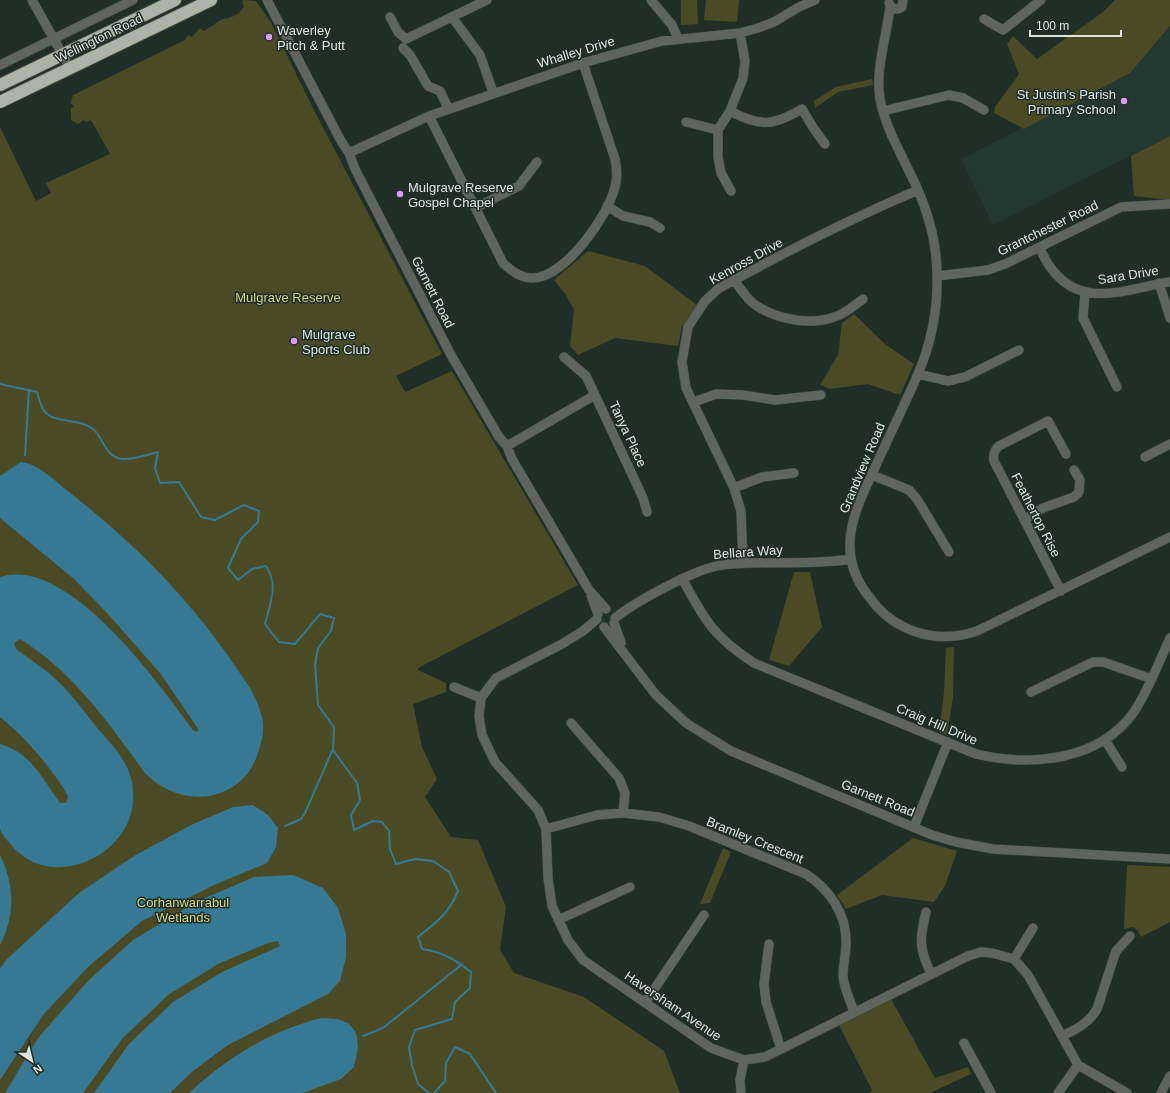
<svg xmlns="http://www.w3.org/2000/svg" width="1170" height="1093" viewBox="0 0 1170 1093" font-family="Helvetica,sans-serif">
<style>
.built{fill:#233830}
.green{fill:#4a4b25}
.water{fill:#367994}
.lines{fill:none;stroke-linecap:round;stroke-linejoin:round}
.stream{stroke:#367994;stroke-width:2}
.minor-casing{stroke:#3e4b46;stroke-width:10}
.highway-casing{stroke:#3e4b46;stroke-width:14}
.minor{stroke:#60645f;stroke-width:9}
.highway{stroke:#aab4a7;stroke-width:12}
.poi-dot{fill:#da9af6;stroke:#202e28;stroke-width:1.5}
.labels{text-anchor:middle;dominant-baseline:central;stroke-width:3;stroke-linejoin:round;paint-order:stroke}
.poi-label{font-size:13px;fill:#dde5e2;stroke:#202e28;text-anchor:start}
.street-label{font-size:13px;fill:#dde5e2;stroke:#202e28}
.park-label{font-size:13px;fill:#d0d37c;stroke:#202e28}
</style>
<rect width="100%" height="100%" fill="#202e28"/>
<path class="built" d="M1170,26v110l-177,89 -32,-66 169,-86z"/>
<path class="green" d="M244,0l12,1 14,20 46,93 126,240 -46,22 9,16 47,-21 126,214 -160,83v2l28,13v9l-33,12 9,43 15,32 -12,18 26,40 27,3 28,67 -6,43 14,23 70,24 80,54 16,42h-680v-966l36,74 15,-8 -5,-10 64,-29 -19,-34 -5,2 -2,-2 -6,4 -7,-4v-12l3,-1 -3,-4 2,-8 112,-55 3,-5 4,2 8,-9 4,3 18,-12 7,-1 9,-4 6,-7 -2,-6z
M681,0h16l1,24 -17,1z
M706,0h33l-2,22 -33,-2z
M1115,0h55v26l-40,47 -106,56 -30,-16 1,-6 24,-33 -12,-30 6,-8 24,23 66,-47z
M872,79l1,6 -35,7 -23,16 -1,-7 22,-14z
M1170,136v64l-36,-4 -3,-40z
M588,251l57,15 52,39 -15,21 -4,20 -63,-8 -37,17 -8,-9 4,-36 -8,-15 -12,-15z
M854,314l31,30 29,20 -14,31 -32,-11 -38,5 -10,-4 18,-30 4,-32z
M794,572h16l12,55 -33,39 -20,-6z
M954,647l-1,50 -6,38 -8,-3 5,-40 2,-44z
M913,838l44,13 -12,35 -11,16 -52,-7 -36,14 -9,-14z
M723,848l8,4 -21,51 -10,1z
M1127,865l43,2v55l-29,15 -3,-6 -5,-4 -9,2z
M891,999l44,79 33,-11 3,7 -41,19h-61l3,-3 -33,-65z"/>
<path class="water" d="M21,462c18,2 34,19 48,30 63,49 122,108 166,174 10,15 22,30 26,48 4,11 2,24 -2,36 -15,54 -79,61 -115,22 -34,-48 -73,-102 -124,-133l-6,4 2,6c11,8 23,16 34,25 19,16 33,36 48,55 10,11 22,24 29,38 3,7 6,16 6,24 6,61 -79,104 -121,55 -4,-5 -10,-11 -12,-17 0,-6 0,-15 0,-22 0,-21 0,-42 0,-63 32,9 42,35 60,59h6l2,-7c-16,-28 -43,-59 -68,-79v-140c68,-22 158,106 193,153l3,2 3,-2 -39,-57 -53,-60 -33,-34 -74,-61v-42z
M253,805l15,10 10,13 -2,19 -9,16 -53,22 -72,36 -54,46 -45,48 -43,65v-111l7,-10 72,-66 55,-37 57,-31 42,-18z
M0,855c15,30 15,61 0,90z
M293,875l30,13 15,20 8,26v23l-6,24 -12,13 -100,51 -35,26 -23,22h-76l35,-49 44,-42 49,-30 58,-26 -2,-5 -10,2 -50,21 -50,31 -46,44 -39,54h-78l33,-55 50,-57 45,-41 63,-38 58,-25z
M322,1018l15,1 11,4 7,8 2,6 1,11 -4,19 -13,12 -38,14h-114c38,-35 82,-63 133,-75z"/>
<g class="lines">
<path class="stream" d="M0,384l37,8c2,5 3,12 6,17 9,16 36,8 50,20 10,8 12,28 29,30 11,1 25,-4 36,-7l-3,16 5,15 19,-1 22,35 14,3 29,-15 15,6 -1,11 -17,17 -13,29 10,12 14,-11 14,-3c13,19 4,37 -1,58l14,18 16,2 25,-30 14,4 -3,13 -13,17 -3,17 3,40 16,22 -1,23 24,33 3,17 -9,15 3,15 19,-9 9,1 7,9 1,18 6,15 19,-5 18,2 16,11 9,19c-9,22 -21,31 -40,46l4,12c21,3 32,10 49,23l-1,16 -15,14 -3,17 -37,11 -6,17 3,18 6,19 11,9
M25,455l4,-65
M285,826l16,-7 4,-6 27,-62
M363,1036l20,-8 78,-63
M434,1093l11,-12 1,-18 9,-16 15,7 26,39"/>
<g class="minor-casing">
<path id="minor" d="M32,0l38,68
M267,0l74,141 8,12 6,16 96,186 48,82 8,9 5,13 77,131 17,19
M651,0l21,25 6,14
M889,3l2,5 7,1 4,-2 1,-7
M890,6c-3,31 -15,62 -10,93 5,27 19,51 31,76 16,32 26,65 26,101 1,34 -6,67 -19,98 -13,30 -28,60 -41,89 -19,42 -43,83 -13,127 8,11 16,22 28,30 27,18 55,21 85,11l193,-94
M390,17l8,15 8,7 81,-39
M452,17l28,38 13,37
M984,19l19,11 38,-30
M403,48l7,7 18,31 12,5 8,17
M0,65l133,-65
M730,111c30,16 43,15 72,-2l12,20 11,15
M883,111l66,-16 14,3 21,12
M429,116l74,147c8,8 17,15 29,15 33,0 76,-62 83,-91 3,-10 2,-18 0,-28l-32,-96
M686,122l32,8
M349,153l80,-37 154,-53 79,-22 78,-8 18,-5 16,-6 25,-15 16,-7
M731,191l-10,-18 -3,-16v-27l12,-19 13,-33 2,-17 -5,-28
M607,206l16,10 27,6 10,6
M475,208l44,-22 18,-24
M1039,247c4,7 7,15 12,21 31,43 77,20 119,14
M937,276l51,-6 17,-6 116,-57 49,-3
M734,280c6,8 12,18 20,24 21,15 56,22 80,13 11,-3 20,-11 29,-18
M1159,283l11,35
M1085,293l-2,25 34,69
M564,357l22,19 9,19
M918,374l30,7 17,-4 54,-27
M694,402l22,-8 27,1 32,5 46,-5
M507,446l88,-51 48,103 4,14
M1145,457l25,-13
M872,475l37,15 8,9 32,53
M734,488l28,-11 32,-4
M1024,520l19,-12 31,-11 5,-5 1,-12 -6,-10
M743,563l-2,-52 -7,-23 -48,-100 -4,-26 6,-35 17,-26 13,-12c65,-36 132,-70 200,-99
M683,580c22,41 31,57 71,83l222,91c55,13 123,7 158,-42 15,-23 25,-50 36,-74
M1061,591l-67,-130c-1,-7 0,-11 5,-15l49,-25 18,33
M591,595l7,19
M615,618c20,-16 83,-51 108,-53 43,-5 86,1 128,-6
M597,619l-14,12 -21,13 -66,34 -15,20 -2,18 3,19 13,27 43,48 8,19 2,49 4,28 16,34 15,20 128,88 33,12 21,-3 203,-101 13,-4 11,1 22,6 14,16 50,90 49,28
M614,623l7,20
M604,627l52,68 30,28 45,28 201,84 24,7 37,7 177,10
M454,687l27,11
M1031,692l62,-30h10l49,17
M571,723l48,55 6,15 -2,20
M1105,740l17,27
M914,827l34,-85
M546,829l51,-14 26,-2 36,4 30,9 117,48c23,15 41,40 40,69 0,11 -3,22 -3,33 1,12 7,24 11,36
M926,912c-6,25 -8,36 5,61
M558,920l72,-33
M769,944l-5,40 2,18 15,47
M1014,959l19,-31
M645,1003l59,-88
M1062,1036c15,-7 27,-13 35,-27l19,-58 14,-15
M964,1043l27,50
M741,1093l-1,-13 4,-20
M1058,1093l20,-28
M1161,1093l9,-17"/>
</g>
<g class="highway-casing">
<path id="highway" d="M0,85l175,-85
M0,102l211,-102"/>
</g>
<use href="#minor" class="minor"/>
<use href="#highway" class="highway"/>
</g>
<g class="poi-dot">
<circle cx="269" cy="37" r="4"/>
<circle cx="1124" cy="101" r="4"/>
<circle cx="400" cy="194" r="4"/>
<circle cx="294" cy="341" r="4"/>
</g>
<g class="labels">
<g class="poi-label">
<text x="277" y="30">Waverley<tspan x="277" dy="15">Pitch &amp; Putt</tspan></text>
<text x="1116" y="94" text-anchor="end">St Justin's Parish<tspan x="1116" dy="15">Primary School</tspan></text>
<text x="408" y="187">Mulgrave Reserve<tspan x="408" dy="15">Gospel Chapel</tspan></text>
<text x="302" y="334">Mulgrave<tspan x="302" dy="15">Sports Club</tspan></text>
</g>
<g class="street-label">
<text transform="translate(99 38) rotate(-26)">Wellington Road</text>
<text transform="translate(576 52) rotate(-17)">Whalley Drive</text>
<text transform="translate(1048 228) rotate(-26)">Grantchester Road</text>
<text transform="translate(746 261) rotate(-29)">Kenross Drive</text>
<text transform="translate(1128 275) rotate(-9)">Sara Drive</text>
<text transform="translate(433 292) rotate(63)">Garnett Road</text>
<text transform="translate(628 434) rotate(65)">Tanya Place</text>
<text transform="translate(862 468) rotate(-67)">Grandview Road</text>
<text transform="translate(1036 515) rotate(63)">Feathertop Rise</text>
<text transform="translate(748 552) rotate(-4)">Bellara Way</text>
<text transform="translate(937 724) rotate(23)">Craig Hill Drive</text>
<text transform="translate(878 798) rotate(22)">Garnett Road</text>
<text transform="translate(755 840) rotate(22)">Bramley Crescent</text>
<text transform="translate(673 1006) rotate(34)">Haversham Avenue</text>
</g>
<g class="park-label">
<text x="288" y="297">Mulgrave Reserve</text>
<text x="183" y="902">Corhanwarrabul<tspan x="183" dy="15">Wetlands</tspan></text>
</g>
</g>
<g transform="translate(32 1061) rotate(145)" stroke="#202e28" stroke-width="3" paint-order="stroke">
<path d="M0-3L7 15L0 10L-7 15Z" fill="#dde5e2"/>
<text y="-6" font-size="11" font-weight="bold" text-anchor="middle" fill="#dde5e2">N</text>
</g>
<path d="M1030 30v6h91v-6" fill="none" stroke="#dde5e2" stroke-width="2"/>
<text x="1036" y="30" font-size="12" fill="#dde5e2" stroke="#202e28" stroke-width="3" paint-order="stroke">100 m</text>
</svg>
